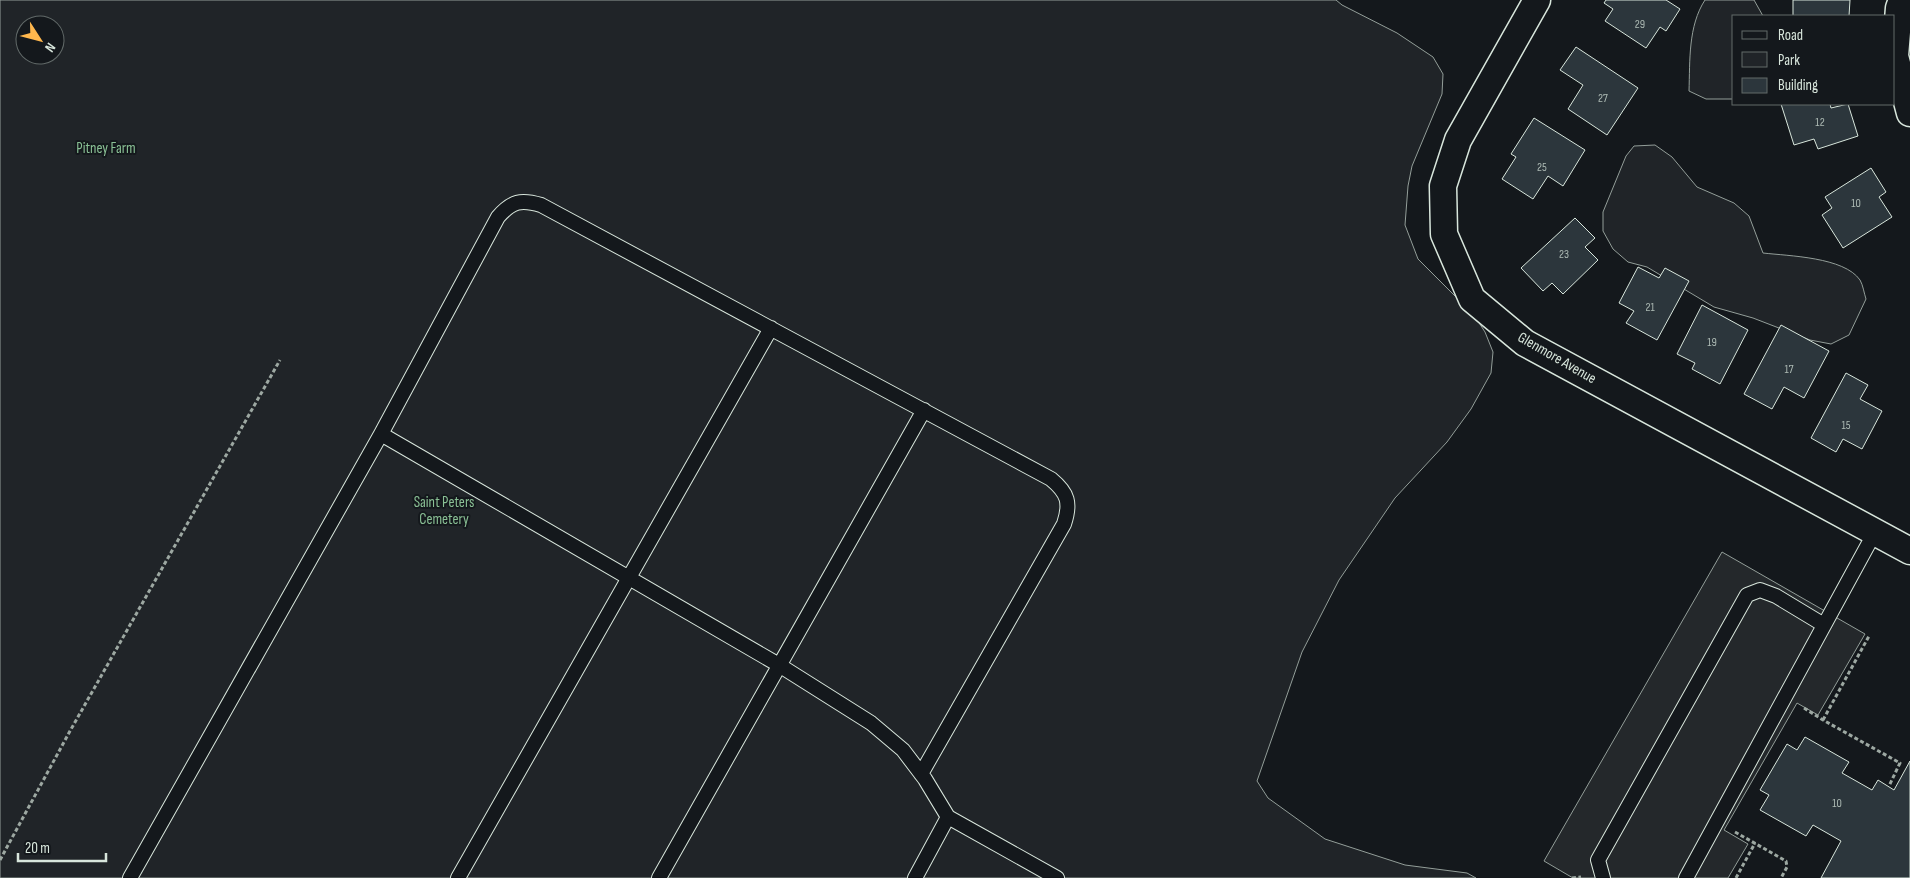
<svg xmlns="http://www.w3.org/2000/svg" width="1910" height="878" viewBox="0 0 1910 878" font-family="'Sofia Sans Condensed',sans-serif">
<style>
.green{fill:#202428;stroke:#939e99;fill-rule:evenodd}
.parking{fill:#24282b;stroke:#939e99}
.building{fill:#2c363c;stroke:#d8e6dc}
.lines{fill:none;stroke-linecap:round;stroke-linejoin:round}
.service-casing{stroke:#d8e6dc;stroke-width:16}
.minor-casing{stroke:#d8e6dc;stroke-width:29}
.path{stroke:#9da8a2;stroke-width:3;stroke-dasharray:4 2.5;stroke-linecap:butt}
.service{stroke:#14181c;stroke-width:14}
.minor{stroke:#14181c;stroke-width:26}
.labels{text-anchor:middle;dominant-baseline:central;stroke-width:4;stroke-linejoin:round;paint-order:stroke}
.number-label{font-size:12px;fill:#adbab4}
.park-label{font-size:15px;fill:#8ac095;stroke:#14181c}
.street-label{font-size:15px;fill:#d8e6dc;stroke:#14181c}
</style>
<rect width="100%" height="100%" fill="#14181c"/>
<path class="green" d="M0,0h1336l6,5 55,28 36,24 10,17 -1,20 -30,72 -4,20 -3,39 13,34 56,56 11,17 8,20 -2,21 -20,36 -24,33 -52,56 -56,82 -37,72 -45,129 11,17 57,41 80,26 62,8 9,5h-1476zM25,25h30v30h-30z
M1705,0h49l9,16h-29v83h-28l-17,-8c1,-30 -1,-65 16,-91z
M1655,145l17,12 25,30 37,16 15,13 14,37c26,3 81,4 97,27 3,5 4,13 6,19l-17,36 -18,9 -21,-4 -57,-22 -39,-11 -67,-40 -19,-5 -15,-13 -10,-18v-19l23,-56 8,-10z"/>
<path class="parking" d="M1722,552l143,82 -47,81 -21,-12 -73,127 24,14 -20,34h-155l-29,-17z"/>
<path class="building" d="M1606,0h60l14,9 -14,22 -6,-4 -14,21 -41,-27 8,-12 -9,-6z
M1793,0h57l-1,16h-56z
M1576,47l62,41 -31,47 -39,-26 15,-24 -23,-15z
M1781,104h49l1,4 17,-4 10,32 -40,13 -4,-10 -20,6z
M1534,118l51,32 -22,36 -15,-10 -15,23 -31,-20 14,-22 -5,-3z
M1871,168l15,24 -7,5 13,20 -49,31 -21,-33 10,-7 -7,-11z
M1575,218l20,20 -10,9 13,13 -35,34 -11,-11 -9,8 -22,-23z
M1638,267l21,11 6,-10 24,13 -32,59 -31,-17 8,-12 -15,-8z
M1702,305l46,25 -28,54 -28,-15 3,-6 -18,-9z
M1781,325l48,26 -25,47 -20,-11 -12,22 -28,-15z
M1846,373l22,12 -8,14 22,12 -20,38 -19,-10 -7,13 -25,-14z
M1805,737l44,25 -7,11 30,17 6,-10 16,10 16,-29v117h-89l20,-37 -28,-16 -7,11 -46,-26 9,-15 -9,-5 27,-46 10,6z"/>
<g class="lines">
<g class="service-casing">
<path id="service" d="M381,434l398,231 92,58 32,27 22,29 23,38 109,61
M130,878l251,-444 117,-217c14,-16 23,-18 43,-12l510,274c17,14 20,24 13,45l-143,250
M458,878l313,-550
M659,878l265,-468
M915,878l33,-61
M1603,878l-5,-18 149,-265 13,-5 16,6 48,29
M1686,878l189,-346"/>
</g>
<g class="minor-casing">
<path id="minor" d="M1537,0l-79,140 -15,46 1,48 28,65 53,44 385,208
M1902,0l-3,8 -4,48 15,57"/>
</g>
<path class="path" d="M1804,708l19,12 77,43 -11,23
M1823,720l46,-84
M1735,832l51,29 1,6 -6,11
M0,860l70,-129 210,-371
M1572,878l9,-1
M1736,878l19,-35"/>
<use href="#service" class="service"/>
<use href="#minor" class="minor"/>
</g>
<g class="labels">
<g class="number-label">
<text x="1640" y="24">29</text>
<text x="1603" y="98">27</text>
<text x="1820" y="122">12</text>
<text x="1542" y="167">25</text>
<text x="1856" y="203">10</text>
<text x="1564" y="254">23</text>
<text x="1650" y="307">21</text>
<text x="1712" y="342">19</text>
<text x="1789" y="369">17</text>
<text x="1846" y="425">15</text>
<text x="1837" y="803">10</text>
</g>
<g class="park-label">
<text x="106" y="148">Pitney Farm</text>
<text x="444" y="502">Saint Peters<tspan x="444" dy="17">Cemetery</tspan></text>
</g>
<g class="street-label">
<text transform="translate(1557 358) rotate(30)">Glenmore Avenue</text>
</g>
</g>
<rect x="1732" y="15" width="162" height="90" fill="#14181c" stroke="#626a69"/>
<rect x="1742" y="31" width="25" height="8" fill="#14181c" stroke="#626a69"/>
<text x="1778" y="40" font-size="15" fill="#d8e6dc">Road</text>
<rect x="1742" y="52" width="25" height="15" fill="#202428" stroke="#626a69"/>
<text x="1778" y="65" font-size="15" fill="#d8e6dc">Park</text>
<rect x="1742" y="78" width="25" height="15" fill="#2c363c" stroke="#626a69"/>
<text x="1778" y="90" font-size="15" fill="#d8e6dc">Building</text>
<g transform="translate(40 40) rotate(126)"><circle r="24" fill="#14181c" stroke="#626a69"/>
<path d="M0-4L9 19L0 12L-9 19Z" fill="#ffb74d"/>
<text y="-8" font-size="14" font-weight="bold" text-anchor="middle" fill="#d8e6dc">N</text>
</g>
<path d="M18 853v8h88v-8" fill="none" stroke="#d8e6dc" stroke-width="2.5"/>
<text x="25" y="853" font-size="15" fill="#d8e6dc" stroke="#14181c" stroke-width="4" paint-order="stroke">20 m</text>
</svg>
